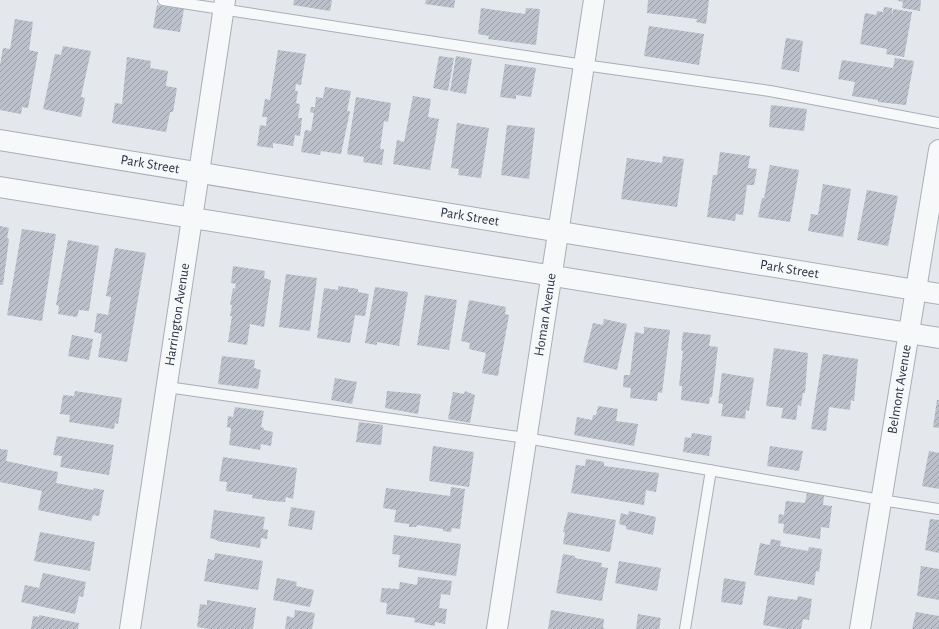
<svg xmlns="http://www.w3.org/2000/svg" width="939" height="629" viewBox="0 0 939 629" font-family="'Alegreya Sans',sans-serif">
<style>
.building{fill:url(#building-hatch)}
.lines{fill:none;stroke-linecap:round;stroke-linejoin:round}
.service-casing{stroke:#a9aeb7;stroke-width:12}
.minor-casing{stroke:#a9aeb7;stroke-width:22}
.service{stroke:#f7f8fa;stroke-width:10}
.minor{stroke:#f7f8fa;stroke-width:20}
.labels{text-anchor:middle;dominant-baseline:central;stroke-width:3;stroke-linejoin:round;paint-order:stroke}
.street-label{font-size:14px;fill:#2b3445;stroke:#f4f6f9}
</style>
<defs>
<pattern id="building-hatch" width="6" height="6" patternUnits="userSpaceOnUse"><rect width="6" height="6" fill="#bbc0ca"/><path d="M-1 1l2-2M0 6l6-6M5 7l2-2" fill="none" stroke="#989da6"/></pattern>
</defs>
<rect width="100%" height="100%" fill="#e4e7ec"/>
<path class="building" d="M294,0h38l-2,11 -37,-6z
M426,0h29l-1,8 -29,-4z
M648,0h61l-3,24 -10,-2 1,-3 -50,-6z
M896,0h25l-1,11 -18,-3 1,-6z
M157,5l27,4 -4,23 -27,-4z
M884,7l8,1v9l1,-8 19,3 -8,45 -18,-3 1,-5 -27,-5 5,-31 11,2 1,-4 6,1z
M481,8l44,6 1,-6 14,1 -4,36 -48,-6 1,-3 -11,-2z
M15,19l18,3 -4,28 9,2 -10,56 -6,-1 -1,7 -21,-4v-45l3,-17 7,1z
M649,26l55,8 -5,31 -55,-9z
M786,38l17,3 -4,31 -18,-3z
M63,46l28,5 -10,46 4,1 -4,19 -38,-8 12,-55 6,1z
M278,50l28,4 -5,31 -5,-1 -1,7h3l-2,12 4,1 -2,14h4l-2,18 -5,-1 -2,11 -20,-3v5l-16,-2 3,-21 6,1 1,-9h-5l3,-18 5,1z
M439,56l15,2 -6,33 -15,-3z
M456,56l16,3 -6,35 -16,-3z
M127,57l24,4 -1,7 18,3 -2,15 11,2 -4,24h-3l-4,20 -54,-9 3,-20 7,1z
M895,58l19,3 -8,44 -28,-3v-2l-26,-4 3,-14 -17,-3 4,-19 51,8z
M505,64l31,4 -5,29 -15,-2v4l-16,-2z
M325,87l26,4 -4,20h3l-9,43 -20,-3 -1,4 -19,-3 4,-22 6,1 3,-18 -4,-1 1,-5h4l1,-10 7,1z
M413,96l18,3 -3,18 11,2 -9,51 -37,-6 4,-24 7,2z
M356,97l35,6 -3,19 -4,-1 -4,28h4l-2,16 -19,-3 1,-5 -17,-3z
M771,105l36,4 -3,22 -35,-4z
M457,123l32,5 -8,50 -23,-3 1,-6 -8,-1z
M507,125l28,3 -6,51 -28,-4z
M720,152l30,4 -2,12 9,1 -3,16h-7l-4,30 -7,-1 -1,7 -28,-4 6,-42h4z
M663,156l21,3 -7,48 -56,-8 6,-41 35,5z
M770,165l29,5 -9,52 -32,-5 4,-19h2z
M823,184l28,5 -8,48 -35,-6 3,-17 7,1z
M867,190l31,6 -10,50 -31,-6z
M0,226l9,2 -2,10 2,1 -6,46h-3z
M22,229l34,5 -14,87 -35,-6z
M68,240l31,6 -10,65 -10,-1 -2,7 -19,-3 1,-8 -3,-1z
M115,248l31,5 -19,109 -29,-5 4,-23 -8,-2 3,-19 11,2 3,-18 -5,-1z
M233,266l32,5 -1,7 7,2 -7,47 -14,-3 -3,21 -19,-3 4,-26h-2l2,-11h-2l3,-17 2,1 1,-5 -5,-1z
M286,274l31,4 -7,53 -31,-4z
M338,286l20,3v3l11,2 -4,22 -10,-1 -5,28 -33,-5 7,-50 14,2z
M375,287l33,5 -9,54 -22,-4v3l-12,-2z
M425,295l32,5 -8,50 -32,-5z
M469,300l37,7 -1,7 4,1 -11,61 -16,-3 4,-20 -17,-4 1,-6 -9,-2z
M604,319l23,5 -10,46 -34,-8 10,-39 10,2z
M644,327l26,3 -8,63 -4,-1 -1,9 -27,-3 1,-10 -8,-1 1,-12h6l5,-43 9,2z
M683,332l28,3 -2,11 9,1 -6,50h-2l-1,7 -28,-4 1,-14h-3l4,-35 -2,-1z
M72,335l21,4 -4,21 -21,-4z
M774,348l34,5 -3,40h-2l-2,13 -3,-1 -2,15 -15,-2 2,-10 -17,-2z
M823,354l35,5 -4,42 -3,-1 -1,10 -21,-3 -3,24 -15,-2z
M222,356l33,4 -1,8 7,2 -3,19 -40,-5z
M722,373l32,5 -5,33 -3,-1 -1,9 -24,-3 2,-12 -5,-1z
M335,378l22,4 -5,22 -21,-4z
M75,391l47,7 -4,26 -3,-1 -1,6 -45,-7 1,-7 -10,-1 3,-19 11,1z
M387,391l34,3 -3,20 -33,-6z
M465,391l10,4 -5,28 -22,-4 5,-27 11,2z
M937,400h2v28l-6,-1z
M598,406l20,3 -2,12 22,3 -4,22 -60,-11 3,-18 15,3 1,-5h3z
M235,407l29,4 -3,16 3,1v2l9,2 -2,14 -10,-2 -1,6 -31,-5 2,-17 -4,-1 1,-11 5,1z
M359,422l24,3 -2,20 -25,-3z
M692,433l20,3 -3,20 -26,-4 2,-15 6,1z
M57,436l57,9 -5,30 -49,-8 2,-11 -9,-1z
M433,446l41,6 -5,35 -40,-6z
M770,446l33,5 -4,20 -32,-5z
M0,449l8,1 -2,11 52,11 -2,11 37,7 1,-2 10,2 -5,26 -6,-1 -2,6 -53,-11 4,-19 -42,-9z
M929,451l10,2v36l-17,-3z
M223,457l74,11 -4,31 -7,-2 -1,5 -14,-1 -19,-3 1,-3 -27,-4 1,-9 -8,-1z
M586,459l18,3v4l55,7 -3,19 -10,-2 -2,15 -73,-12 5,-28 9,1z
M451,487l14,2 -5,40 -8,-1 -1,4 -8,-1v-2l-26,-4 -1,2h-7v-3l-15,-2 2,-12 -13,-2 3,-20 64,8z
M807,493l17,2 -1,10 9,1 -3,22 -8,-1 -1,12 -37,-6 1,-9 -6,-1 1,-9 5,1 2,-14 19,2z
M291,507l24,4 -3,19 -24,-4z
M214,510l51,7 -2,12 5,1 -1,9 -6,-1 -1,10 -43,-7v-1l-7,-2z
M629,511l27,6 -3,18 -27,-6v-3l-7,-2 2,-11 7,2z
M568,512l48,8 -6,32 -47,-8 2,-12h-2z
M930,519l9,1v33l-14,-3z
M40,532l55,10 -5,29 -56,-10z
M394,535l67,9 -5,32 -58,-9 2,-12 -8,-1z
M771,539l10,2 -1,5 28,5 1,-4 13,2 -3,23 -3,-1 -2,14 -60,-10 6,-32 10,2z
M215,553l48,8 -5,29 -54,-9 4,-22 6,1z
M563,554l12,2v2l27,5 -1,4 7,1 -6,33 -46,-8z
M619,561l42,7 -4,23 -42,-8z
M921,566l18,3v31l-22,-4z
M43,573l43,9 -3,15 -4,-1 -4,18 -54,-12 4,-17 14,3z
M418,577l34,4 -2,14 -9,-1 -2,14 8,1 -2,15 -10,-2v4l-21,-4 1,-4 -29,-4 1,-11 -7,-1 2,-14 17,1 1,-7 17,3z
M277,578l20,4 -1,4 18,4 -4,17 -37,-7z
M724,578l22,4 -4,23 -21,-3z
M768,596l29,4 1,-4 14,3 -3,21 -6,-1 -2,10h-15l-23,-4z
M207,600l49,8 -3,21h-44l-12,-2 3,-23 7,1z
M295,610l20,3 -3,16h-27l2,-13 7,2z
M551,610l53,9 -1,9 3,1h-58z
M916,612l23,4v13h-27z
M638,614l23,4 -2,11h-23z
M39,615l40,8 -1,6h-47l2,-13 6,1z"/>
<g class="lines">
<g class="service-casing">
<path id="service" d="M163,0l421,65 186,26 169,32
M167,387l359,51 355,62 58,9
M685,629l26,-159"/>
</g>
<g class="minor-casing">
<g id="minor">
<path id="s1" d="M0,140l939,154"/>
<path d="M0,187l939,151"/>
<path id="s2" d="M130,629l95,-629"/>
<path id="s3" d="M497,629l97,-629"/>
<path id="s4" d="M860,629l79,-479"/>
</g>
</g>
<use href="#service" class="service"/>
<use href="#minor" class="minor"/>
</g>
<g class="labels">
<g class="street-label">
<text stroke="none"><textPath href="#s1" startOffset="152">Park Street</textPath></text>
<text stroke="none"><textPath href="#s1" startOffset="476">Park Street</textPath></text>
<text stroke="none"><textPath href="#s1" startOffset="800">Park Street</textPath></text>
<text stroke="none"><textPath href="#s2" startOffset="318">Harrington Avenue</textPath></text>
<text stroke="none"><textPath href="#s3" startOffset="318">Homan Avenue</textPath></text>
<text stroke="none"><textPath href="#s4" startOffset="243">Belmont Avenue</textPath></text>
</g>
</g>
</svg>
